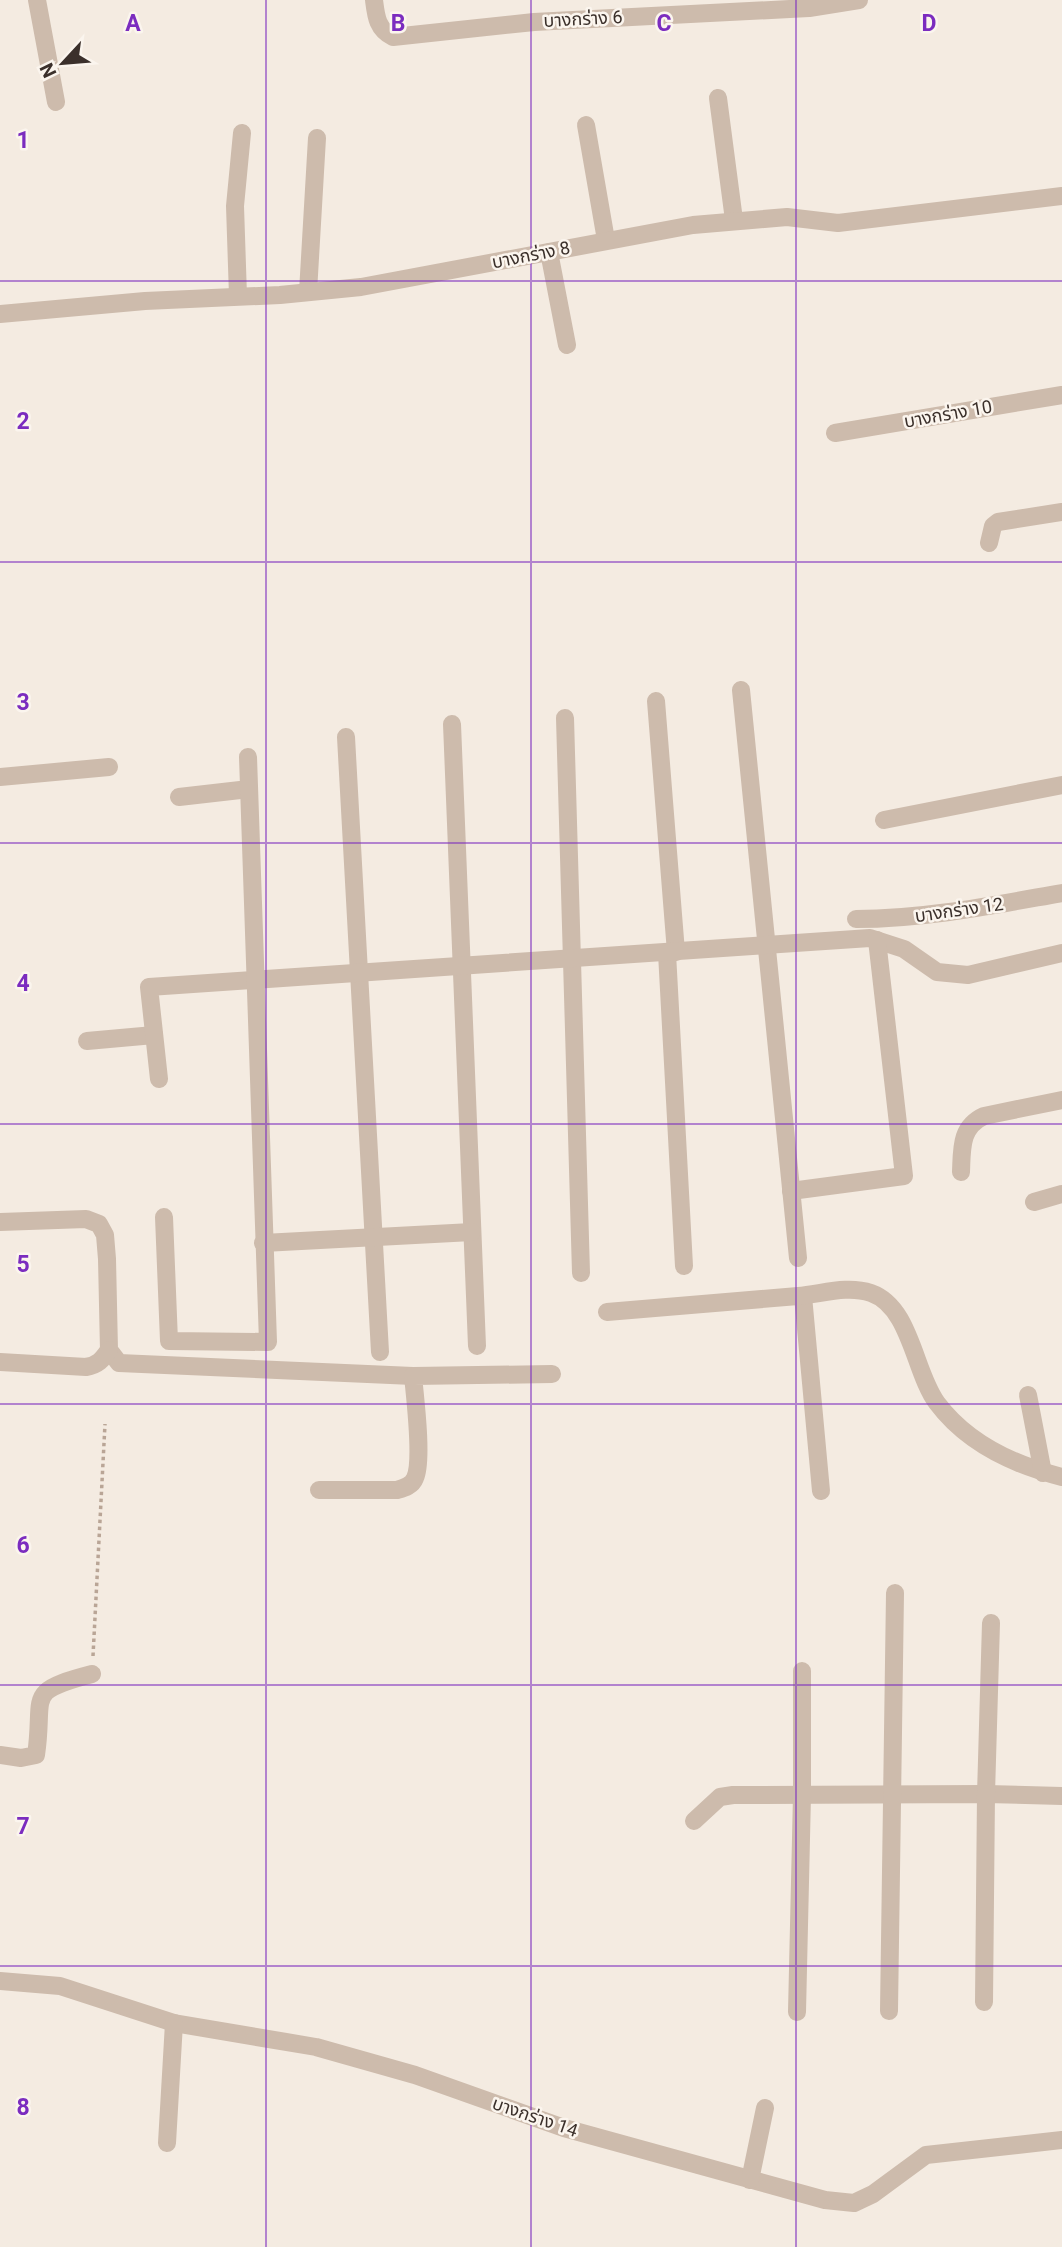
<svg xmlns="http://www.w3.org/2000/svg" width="1062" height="2247" font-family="Roboto,'Noto Sans Thai',sans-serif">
<rect width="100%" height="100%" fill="#f4ebe1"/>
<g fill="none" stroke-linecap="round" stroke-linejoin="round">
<polyline stroke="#b9a596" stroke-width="3.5" stroke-dasharray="3.5 3.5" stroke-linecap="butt" points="93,1656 105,1424"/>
<g stroke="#cdbbac" stroke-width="18">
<polyline points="37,0 56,102"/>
<path d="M374,0C376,16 377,29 393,37L534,22L809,8L859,0"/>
<polyline points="718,98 734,220"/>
<polyline points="586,125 606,240"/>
<polyline points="549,252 567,345"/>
<polyline points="308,292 317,138"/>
<polyline points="238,296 235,206 242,133"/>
<polyline points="0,314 145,301 280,295 361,287 693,225 787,217 838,223 1062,196"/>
<polyline points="835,433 1062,395"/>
<polyline points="989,543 993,526 998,522 1062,512"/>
<polyline points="741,690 798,1258"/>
<polyline points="656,701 676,952"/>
<polyline points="565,718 581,1273"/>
<polyline points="452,724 477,1346"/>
<polyline points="346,737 380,1352"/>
<polyline points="0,777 109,767"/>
<polyline points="179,797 249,789"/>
<polyline points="884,820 1062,785"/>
<path d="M856,919C926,919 994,905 1062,893"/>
<polyline points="667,953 684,1266"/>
<polyline points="87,1041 154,1035"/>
<polyline points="159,1079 149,987 870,938 904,949 937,972 968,975 1062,953"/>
<path d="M961,1172C962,1149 960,1127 984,1116L1062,1100"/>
<polyline points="791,1191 904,1176 877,940"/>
<polyline points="1034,1202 1062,1194"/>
<polyline points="164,1217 169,1341 268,1342 248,757"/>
<polyline points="0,1222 86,1219 99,1224 105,1235 107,1259 109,1350 119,1363 413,1376"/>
<polyline points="263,1243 472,1232"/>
<polyline points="803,1296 821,1491"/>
<path d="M607,1312C671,1307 734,1301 798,1296C822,1294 847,1285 871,1293C911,1307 914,1372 937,1403C967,1443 1014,1465 1062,1477"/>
<path d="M0,1362L86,1367C98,1365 102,1360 109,1350"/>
<polyline points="1028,1395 1043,1473"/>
<path d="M319,1490H397C404,1488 412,1486 415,1478C423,1461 415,1397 413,1376L552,1374"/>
<path d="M0,1755L21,1758L36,1755C45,1695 23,1692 92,1674"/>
<polyline points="694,1821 720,1797 733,1795 986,1794 1062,1796"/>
<polyline points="0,1981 60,1986 174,2023 316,2047 415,2075 564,2128 825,2200 854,2203 873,2194 926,2155 1062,2140"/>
<polyline points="984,2002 986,1794 991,1623"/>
<polyline points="889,2011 895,1593"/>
<polyline points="797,2012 802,1795 802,1671"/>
<polyline points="167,2143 174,2023"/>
<polyline points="750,2180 765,2108"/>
</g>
</g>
<path fill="none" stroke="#7b2cbf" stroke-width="2" stroke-opacity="0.55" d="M266,0V2247M531,0V2247M796,0V2247M0,281H1062M0,562H1062M0,843H1062M0,1124H1062M0,1404H1062M0,1685H1062M0,1966H1062"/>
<g text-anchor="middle" stroke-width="5" stroke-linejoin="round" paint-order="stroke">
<g font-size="18" fill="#3b302b" stroke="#fbf5ee">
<text transform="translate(583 19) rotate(-3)" y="6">บางกร่าง 6</text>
<text transform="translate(531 255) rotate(-11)" y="6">บางกร่าง 8</text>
<text transform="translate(948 414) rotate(-10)" y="6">บางกร่าง 10</text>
<text transform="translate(959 910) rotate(-8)" y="6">บางกร่าง 12</text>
<text transform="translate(535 2117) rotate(19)" y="6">บางกร่าง 14</text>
</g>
</g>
<g font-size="23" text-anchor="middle" font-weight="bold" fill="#7b2cbf" stroke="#fbf5ee" stroke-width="5" stroke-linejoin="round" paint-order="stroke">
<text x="133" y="31">A</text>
<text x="398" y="31">B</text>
<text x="664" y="31">C</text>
<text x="929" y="31">D</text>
<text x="23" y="148">1</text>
<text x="23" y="429">2</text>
<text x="23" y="710">3</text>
<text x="23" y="991">4</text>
<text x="23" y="1272">5</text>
<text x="23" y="1553">6</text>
<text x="23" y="1834">7</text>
<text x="23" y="2115">8</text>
</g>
<g transform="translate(63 63) rotate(244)" stroke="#fbf5ee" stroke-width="5" paint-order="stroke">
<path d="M0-5L12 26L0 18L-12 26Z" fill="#3b302b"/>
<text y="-10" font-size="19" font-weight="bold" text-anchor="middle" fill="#3b302b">N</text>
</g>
</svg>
